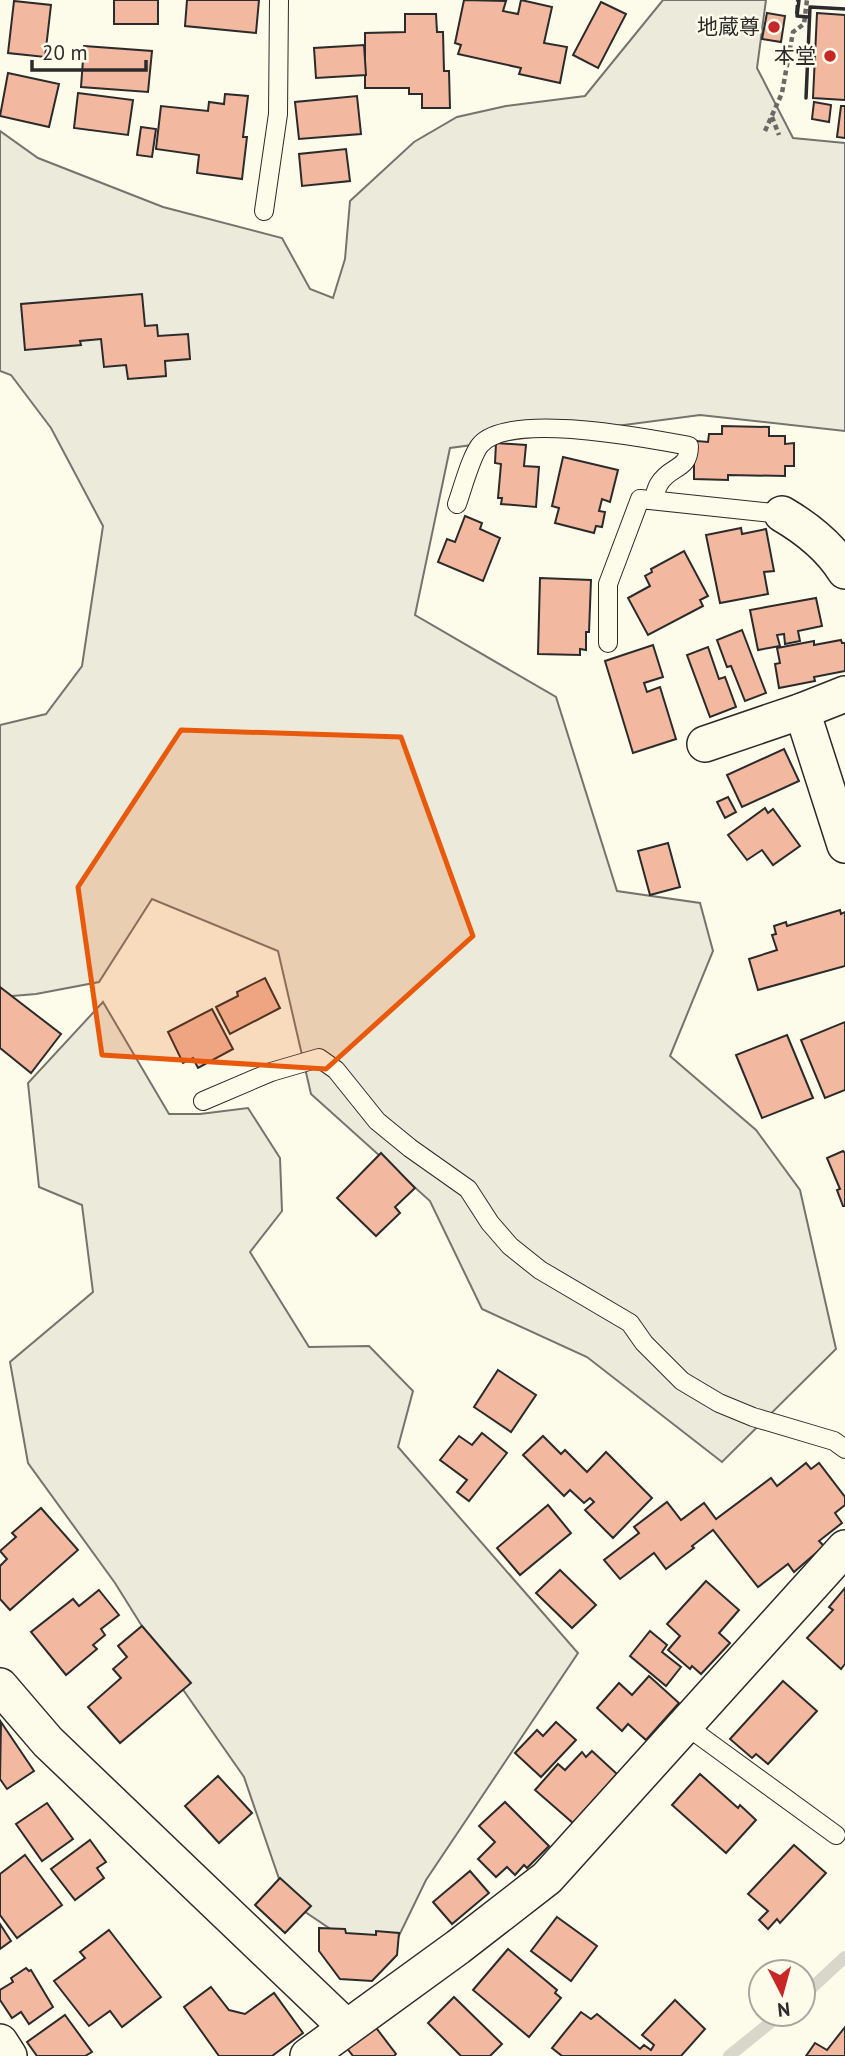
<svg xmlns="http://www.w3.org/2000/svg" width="845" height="2056" font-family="'PT Sans','Noto Sans JP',sans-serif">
<rect width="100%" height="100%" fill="#fdfbea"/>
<g fill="#ecebdb" stroke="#74746e" stroke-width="2">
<polygon points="663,0 766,0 757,68 793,138 845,143 845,431 700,415 450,448 415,615 556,697 617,891 700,903 713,951 670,1056 756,1130 800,1190 836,1349 722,1462 587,1357 482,1309 430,1201 311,1094 278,951 152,899 99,982 36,994 0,997 0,725 46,714 82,666 103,526 51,428 11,375 0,371 0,131 38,158 163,207 282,238 310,289 333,298 345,259 350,201 414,142 457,117 506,106 585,96"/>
<polygon points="103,1002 169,1114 200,1114 248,1108 280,1158 282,1211 250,1252 309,1347 369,1346 413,1391 398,1447 578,1653 426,1880 395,1944 338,1934 286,1899 244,1777 170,1671 115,1583 28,1463 10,1362 93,1292 82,1205 39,1187 28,1083"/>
</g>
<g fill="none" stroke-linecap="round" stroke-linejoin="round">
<g stroke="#d8d7c9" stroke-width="12">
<polyline points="803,1996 845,1957"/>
<polyline points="729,2056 781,2014"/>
</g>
</g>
<g fill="#f2b8a0" stroke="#2b2b2b" stroke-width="2">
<rect x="114" y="0" width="44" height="24"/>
<polygon points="187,0 259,0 256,33 185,26"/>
<polygon points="464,0 506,1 503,11 518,14 521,0 552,7 544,43 567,47 560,83 519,74 521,68 458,54 461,45 455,43"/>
<polygon points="14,1 51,5 45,57 8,53"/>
<polygon points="601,2 626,14 598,68 573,55"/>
<polygon points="767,13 785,16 781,42 762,39"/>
<polygon points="817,13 845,15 845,100 813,98"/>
<polygon points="405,14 436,14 437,32 443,32 444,71 449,71 450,108 422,108 422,94 409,94 409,88 365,88 365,33 405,32"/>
<polygon points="364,45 366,75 316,78 314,48"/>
<polygon points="84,46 152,51 148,92 81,87"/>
<polygon points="8,73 59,84 49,127 0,116"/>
<polygon points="78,93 133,100 128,135 74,128"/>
<polygon points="225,94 248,96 243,137 247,137 242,179 197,173 199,155 156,149 161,106 208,111 209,102 224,104"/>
<polygon points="357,96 361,134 299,139 295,102"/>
<polygon points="814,102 831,105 829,122 812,119"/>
<polygon points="841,106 845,106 845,138 837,137"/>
<polygon points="141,127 156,129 152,157 137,155"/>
<polygon points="346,149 350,181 302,186 299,154"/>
<polygon points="142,294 145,326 157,325 158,336 188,334 190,359 165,361 166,376 128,379 126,365 104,367 101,339 80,341 81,345 25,350 21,304"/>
<polygon points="722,426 769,427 769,436 785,436 785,444 794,443 794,466 785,466 785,476 728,475 728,480 694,479 694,448 697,448 697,441 708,442 709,434 722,434"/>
<polygon points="496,443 526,445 524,466 539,467 536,507 501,504 502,498 498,498 501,464 495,463"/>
<polygon points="563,457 618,470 610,502 602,499 599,511 605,512 602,527 596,526 594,533 555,523 559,508 552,506"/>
<polygon points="465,516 482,523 480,529 500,538 483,581 438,562 447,539 455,542"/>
<polygon points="741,528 742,534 766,529 774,571 764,572 768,594 720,603 706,535"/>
<polygon points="684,551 708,596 700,600 703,606 648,635 628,598 650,586 645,576 652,572 651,569"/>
<polygon points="540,578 591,580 589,632 586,632 586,650 580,649 580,655 538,654"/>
<polygon points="816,598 822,626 798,631 800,641 785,644 784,634 777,635 780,646 758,650 750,610"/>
<polygon points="742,630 766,693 745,701 731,666 727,667 717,640"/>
<polygon points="841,640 842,643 845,643 845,671 814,677 815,681 779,688 775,664 780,663 777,648 814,641 814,645"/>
<polygon points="653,645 663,677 644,683 647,692 660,687 676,739 633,753 605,661"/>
<polygon points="708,647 719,679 725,677 736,707 710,717 687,655"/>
<polygon points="784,749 799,781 742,807 727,775"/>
<polygon points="728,797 736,812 725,818 717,802"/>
<polygon points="765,808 768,813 773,809 800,846 773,865 762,850 747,860 728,835"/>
<polygon points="668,843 680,887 650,895 638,851"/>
<polygon points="840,910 841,914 845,912 845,966 758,990 749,959 777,950 772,935 776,934 774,926 786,922 787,926"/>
<polygon points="265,978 280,1008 230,1034 216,1007 238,996 237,992"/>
<polygon points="0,987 61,1034 31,1073 0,1048"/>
<polygon points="212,1009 233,1049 198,1068 193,1058 183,1063 168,1032"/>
<polygon points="845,1022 845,1090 825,1098 801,1040"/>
<polygon points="787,1035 813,1098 762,1118 736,1055"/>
<polygon points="843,1151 845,1153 845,1206 843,1206 837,1190 840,1189 827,1158"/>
<polygon points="381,1153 415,1188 395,1207 400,1213 376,1236 337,1198"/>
<polygon points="498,1370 536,1395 511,1432 474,1407"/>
<polygon points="482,1433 507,1453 469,1501 457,1492 467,1480 440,1460 459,1436 472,1445"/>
<polygon points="543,1436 561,1454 565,1450 587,1472 606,1452 652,1498 613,1538 585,1510 594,1502 590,1498 584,1503 570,1490 564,1496 523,1455"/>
<polygon points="806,1463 811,1469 819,1463 845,1497 845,1505 835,1513 842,1523 819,1541 824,1546 794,1572 788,1564 758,1587 713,1530 692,1546 694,1548 666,1569 654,1553 620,1579 604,1560 639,1533 634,1527 667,1502 681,1520 704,1503 716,1519 771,1478 777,1486"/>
<polygon points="548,1505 571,1533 520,1575 497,1548"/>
<polygon points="41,1508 78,1550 10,1610 0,1599 0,1566 7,1559 0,1551 16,1537 12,1533"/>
<polygon points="560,1570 596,1605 572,1628 536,1593"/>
<polygon points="706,1581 739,1610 719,1633 730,1643 701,1674 692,1666 690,1669 668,1650 680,1636 667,1624"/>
<polygon points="845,1588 845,1664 841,1669 807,1638 833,1610 829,1607"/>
<polygon points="99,1590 119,1615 101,1629 105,1635 93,1645 97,1649 66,1675 31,1632 73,1599 79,1606"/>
<polygon points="142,1626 191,1683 120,1743 88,1707 121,1678 113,1669 127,1657 118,1646"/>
<polygon points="650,1631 667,1645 662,1652 681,1667 666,1686 630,1656"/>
<polygon points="649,1676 679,1703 646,1740 628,1724 622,1731 597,1708 619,1683 632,1695"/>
<polygon points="783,1681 817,1711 768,1764 756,1754 752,1758 730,1739"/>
<polygon points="1,1722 34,1771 7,1789 0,1779"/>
<polygon points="556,1722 576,1740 541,1777 515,1753 537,1730 543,1736"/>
<polygon points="592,1751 617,1774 573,1823 535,1790 558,1764 565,1770 582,1752 586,1757"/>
<polygon points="700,1774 738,1808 740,1805 756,1820 726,1853 672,1805"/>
<polygon points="218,1776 252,1813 219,1843 185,1806"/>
<polygon points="505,1802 549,1846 527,1868 524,1865 515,1875 507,1867 496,1877 478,1859 495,1842 479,1826"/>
<polygon points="47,1803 73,1839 42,1861 16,1824"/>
<polygon points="90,1840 106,1862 97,1868 104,1878 75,1900 51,1869"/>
<polygon points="794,1845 826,1873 780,1923 777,1919 768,1929 759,1920 768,1911 748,1894"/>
<polygon points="25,1855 62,1905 17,1938 0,1915 0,1874"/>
<polygon points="470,1871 489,1893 452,1924 433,1902"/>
<polygon points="280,1878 311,1906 285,1933 255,1905"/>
<polygon points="557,1917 597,1946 571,1981 531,1951"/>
<polygon points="0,1924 11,1941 0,1949"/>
<polygon points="319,1928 345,1929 346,1933 376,1935 376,1931 399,1933 397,1955 372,1981 340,1979 319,1951"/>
<polygon points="109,1930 161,1997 122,2027 110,2011 89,2026 54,1981 85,1958 80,1952"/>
<polygon points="508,1949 557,1990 555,1993 561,1998 529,2037 473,1990"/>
<polygon points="26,1968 29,1971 31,1970 53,2007 29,2024 21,2012 12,2018 0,2000 0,1990 13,1982 11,1978"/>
<polygon points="211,1987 229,2010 245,2014 274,1993 303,2033 272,2056 219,2056 184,2007"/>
<polygon points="454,1997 502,2044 490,2056 461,2056 428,2023"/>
<polygon points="675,2000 705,2029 681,2056 562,2056 552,2048 581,2012 591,2019 597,2014 640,2049 644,2045 651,2050 654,2045 642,2035"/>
<polygon points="65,2015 92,2052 85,2056 37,2056 27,2042"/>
<polygon points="374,2025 396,2054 394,2056 353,2056 346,2047"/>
<polygon points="845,2027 845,2056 806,2056 815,2043 827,2050"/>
</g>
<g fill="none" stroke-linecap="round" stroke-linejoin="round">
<g stroke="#2b2b2b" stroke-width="20">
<g id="lane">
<polyline points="264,211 278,114 279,0"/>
<path d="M457,504C462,490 472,453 481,444C511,412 647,438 689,446C689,471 670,465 659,484C656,489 655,495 653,500"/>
<polyline points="608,643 608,584 640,499 782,514"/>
<polyline points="203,1101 271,1072 319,1058 336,1070 377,1121 410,1148 468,1189 490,1223 510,1246 540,1270 630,1323 644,1343 682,1381 719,1403 753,1417 834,1441 845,1449"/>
<polyline points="685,1725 836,1835"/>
</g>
</g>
<g stroke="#2b2b2b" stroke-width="38">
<g id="street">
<path d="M782,514C806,528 830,547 845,571"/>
<polyline points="802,711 845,845"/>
<polyline points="705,744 802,711 845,694"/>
<polyline points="0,1686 48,1742 346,2027"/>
<polyline points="0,2042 9,2056"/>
<polyline points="308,2056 458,1947 547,1878 845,1548"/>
</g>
</g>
<g stroke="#6a6964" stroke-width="4.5" stroke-dasharray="5 3.5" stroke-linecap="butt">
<polyline points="772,117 779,135"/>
<polyline points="765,131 782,93 793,32 804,24 807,0"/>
</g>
<use href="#lane" stroke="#fdfbea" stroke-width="18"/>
<use href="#street" stroke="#fdfbea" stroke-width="35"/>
<polyline stroke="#2b2b2b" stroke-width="2" stroke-dasharray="9 3.5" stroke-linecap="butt" points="796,14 797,0"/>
<g stroke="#2b2b2b" stroke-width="3.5">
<polyline points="799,0 797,16 808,17"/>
<polyline points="806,98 810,7 845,9"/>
</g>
</g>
<path fill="#e8590c" fill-opacity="0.2" stroke="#e8590c" stroke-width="5" stroke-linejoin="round" d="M181,730L401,737L473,936L326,1069L102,1055L78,887Z"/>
<g fill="#c62828" stroke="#fdfbea" stroke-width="2.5">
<circle cx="774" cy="27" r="7"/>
<circle cx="830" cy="56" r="7"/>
</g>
<g text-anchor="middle" stroke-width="5" stroke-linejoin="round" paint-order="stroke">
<g font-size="21" fill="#2b2b2b" stroke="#fdfbea" text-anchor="end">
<text x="760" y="34">地蔵尊</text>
<text x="816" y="63">本堂</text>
</g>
</g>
<g transform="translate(782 1993) rotate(174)"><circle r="33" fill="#fdfbea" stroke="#a9a89e" stroke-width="2"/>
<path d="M0-5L12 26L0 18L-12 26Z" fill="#c62828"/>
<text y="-10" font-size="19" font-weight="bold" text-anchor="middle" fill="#2b2b2b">N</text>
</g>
<path d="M32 60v10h114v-10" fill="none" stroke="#2b2b2b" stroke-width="3.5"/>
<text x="42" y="60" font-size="21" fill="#2b2b2b" stroke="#fdfbea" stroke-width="5" paint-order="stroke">20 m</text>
</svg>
